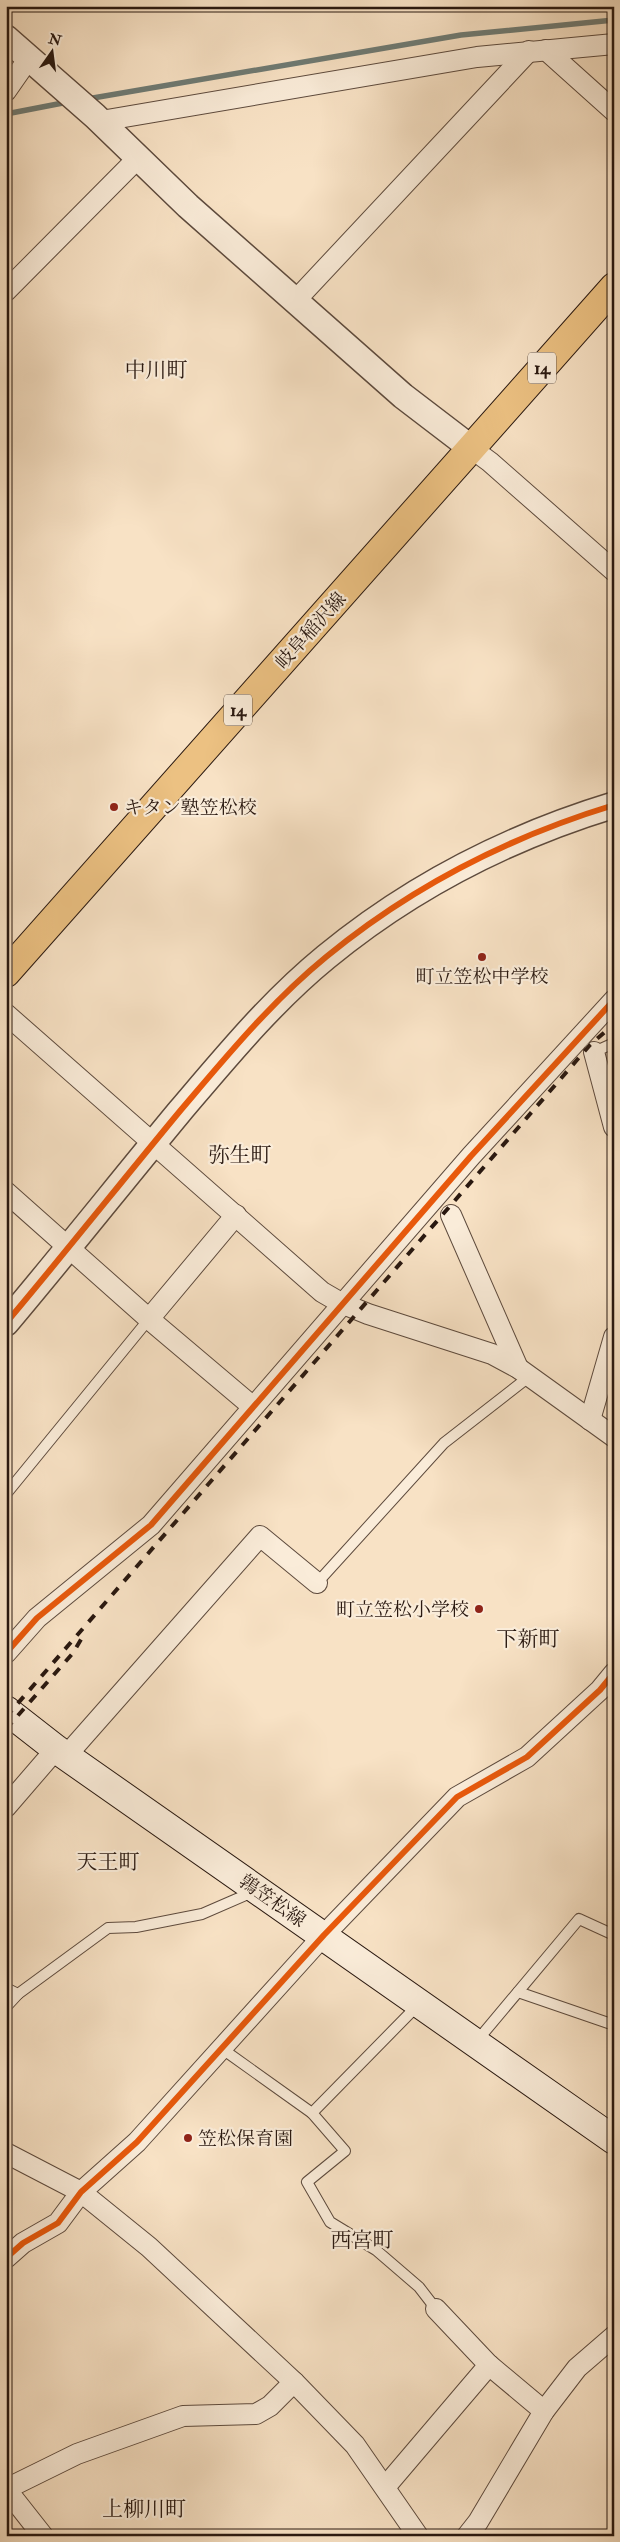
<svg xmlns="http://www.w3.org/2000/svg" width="620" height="2542" font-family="'IM FELL Double Pica','Noto Serif JP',serif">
<rect width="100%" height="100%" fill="#f8e2c5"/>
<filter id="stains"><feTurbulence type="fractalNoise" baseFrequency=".004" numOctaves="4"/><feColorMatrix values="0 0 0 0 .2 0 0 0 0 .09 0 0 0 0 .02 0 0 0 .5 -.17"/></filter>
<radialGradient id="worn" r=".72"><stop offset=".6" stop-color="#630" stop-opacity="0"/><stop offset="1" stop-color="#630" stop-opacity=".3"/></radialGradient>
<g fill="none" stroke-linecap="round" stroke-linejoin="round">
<g stroke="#6f7b74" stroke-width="5.5">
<polyline points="87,99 461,35 614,20"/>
<polyline points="6,114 68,102"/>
</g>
<g stroke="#5d4a3d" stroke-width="12">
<g id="service">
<polyline points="594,1052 614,1043"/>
<polyline points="6,1494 149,1319"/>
<polyline points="317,1583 444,1443 530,1376"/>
<polyline points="6,1988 18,1994 108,1928 136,1927 202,1914 255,1891"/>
<polyline points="518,1992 614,2025"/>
<polyline points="6,2007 18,1994"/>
<polyline points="476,2042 579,1919 614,1935"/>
<polyline points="221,2048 312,2113 418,2005"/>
<polyline points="312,2113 345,2151 307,2182 330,2222 376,2250 419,2287 436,2309"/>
</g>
</g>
<g stroke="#5d4a3d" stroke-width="22">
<g id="minor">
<polyline points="546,50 614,111"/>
<polyline points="6,91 29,58"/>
<polyline points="101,121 477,57 614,44"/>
<polyline points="6,291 138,158"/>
<polyline points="295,301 529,51"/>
<polyline points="471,448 490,462 614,571"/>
<polyline points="6,1014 322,1292 341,1303 368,1314 492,1354 518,1368 614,1437"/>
<polyline points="594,1052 614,1127"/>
<polyline points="6,1192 149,1319 252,1406"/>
<polyline points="451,1215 518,1368"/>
<polyline points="149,1319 236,1215"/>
<polyline points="590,1420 614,1337"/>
<polyline points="6,1653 37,1618 151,1525 471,1156 614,1000"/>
<polyline points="66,1756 260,1536 317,1583"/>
<polyline points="6,1807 56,1749"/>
<polyline points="6,2153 81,2192 149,2247 294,2382 355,2445 418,2536"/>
<polyline points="6,2258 23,2243 58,2223 81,2192 137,2142 324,1935 457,1797 527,1757 600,1690 614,1673"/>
<polyline points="436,2309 489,2365 544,2411"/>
<polyline points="386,2486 489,2365"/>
<polyline points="6,2489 77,2454 183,2416 256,2414 270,2406 294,2382"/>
<polyline points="6,2489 43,2536"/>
<polyline points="467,2536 478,2522 544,2411 577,2368 614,2336"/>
</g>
</g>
<g stroke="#5d4a3d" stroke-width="28">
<g id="tertiary">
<polyline points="6,38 95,116 188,206 403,396 471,448"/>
<path d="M6,1323C65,1253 122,1181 180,1111C226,1057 271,1002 326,957C411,887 509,837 614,805"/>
</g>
</g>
<g stroke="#291810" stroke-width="30">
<polyline id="secondary" points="6,1710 56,1749 614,2140"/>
</g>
<g stroke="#291810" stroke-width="30">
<polyline id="primary" points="6,973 614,287"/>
</g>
<use href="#service" stroke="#faecd9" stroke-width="10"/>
<use href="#minor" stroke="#faecd9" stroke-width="20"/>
<use href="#tertiary" stroke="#faecd9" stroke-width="25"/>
<use href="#secondary" stroke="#faecd9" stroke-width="28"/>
<use href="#primary" stroke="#ecc182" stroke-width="28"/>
<g stroke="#291810" stroke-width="4" stroke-dasharray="9 9" stroke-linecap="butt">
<polyline points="6,1717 590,1045 614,1024"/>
<polyline points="6,1729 73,1653 83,1636"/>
</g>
<g stroke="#faecd9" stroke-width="9">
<g id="cycleway">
<path d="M6,1323C65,1253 122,1181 180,1111C226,1057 271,1002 326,957C411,887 509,837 614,805"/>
<polyline points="6,1653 37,1618 151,1525 471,1156 614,1000"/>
<polyline points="6,2258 23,2243 58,2223 81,2192 137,2142 324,1935 457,1797 527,1757 600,1690 614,1673"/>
</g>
</g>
<use href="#cycleway" stroke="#e8590c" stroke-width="6"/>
</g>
<g fill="#8f2418" stroke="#faecd9" stroke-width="2">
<circle cx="114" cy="807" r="5"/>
<circle cx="482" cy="957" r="5"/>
<circle cx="479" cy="1609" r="5"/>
<circle cx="188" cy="2138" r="5"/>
</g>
<g text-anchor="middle" stroke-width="4.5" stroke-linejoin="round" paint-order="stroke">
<g fill="#faecd9" stroke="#68584c" stroke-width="1">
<rect x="528" y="352.5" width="28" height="31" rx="4"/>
<rect x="224" y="694.5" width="28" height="31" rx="4"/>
</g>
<g font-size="18" font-weight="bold" fill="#291810">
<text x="542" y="374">14</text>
<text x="238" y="716">14</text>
</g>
<g font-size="19" fill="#291810" stroke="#faecd9">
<text transform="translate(310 630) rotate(-48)" y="7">岐阜稲沢線</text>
<text transform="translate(273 1900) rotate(35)" y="7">鶉笠松線</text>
</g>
<g font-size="19" fill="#291810" stroke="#faecd9" text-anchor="start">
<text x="124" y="814">キタン塾笠松校</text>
<text x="482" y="983" text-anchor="middle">町立笠松中学校</text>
<text x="469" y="1616" text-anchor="end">町立笠松小学校</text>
<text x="198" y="2145">笠松保育園</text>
</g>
<g font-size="21" fill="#291810" stroke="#faecd9">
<text x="156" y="377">中川町</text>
<text x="240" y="1162">弥生町</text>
<text x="528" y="1646">下新町</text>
<text x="108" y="1869">天王町</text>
<text x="362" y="2247">西宮町</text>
<text x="144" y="2516">上柳川町</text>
</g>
</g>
<rect width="620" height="2542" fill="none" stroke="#f8e2c5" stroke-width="25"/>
<rect x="8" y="8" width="605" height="2527" fill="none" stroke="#291810" stroke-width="2.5"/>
<rect x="12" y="12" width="595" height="2517" fill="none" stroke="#291810"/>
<g transform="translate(52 52) rotate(14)" stroke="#faecd9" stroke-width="4" paint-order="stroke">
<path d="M0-4L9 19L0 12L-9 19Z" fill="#291810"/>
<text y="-8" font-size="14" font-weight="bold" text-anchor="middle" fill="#291810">N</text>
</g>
<rect width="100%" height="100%" filter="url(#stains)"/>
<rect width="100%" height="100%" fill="url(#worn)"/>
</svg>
